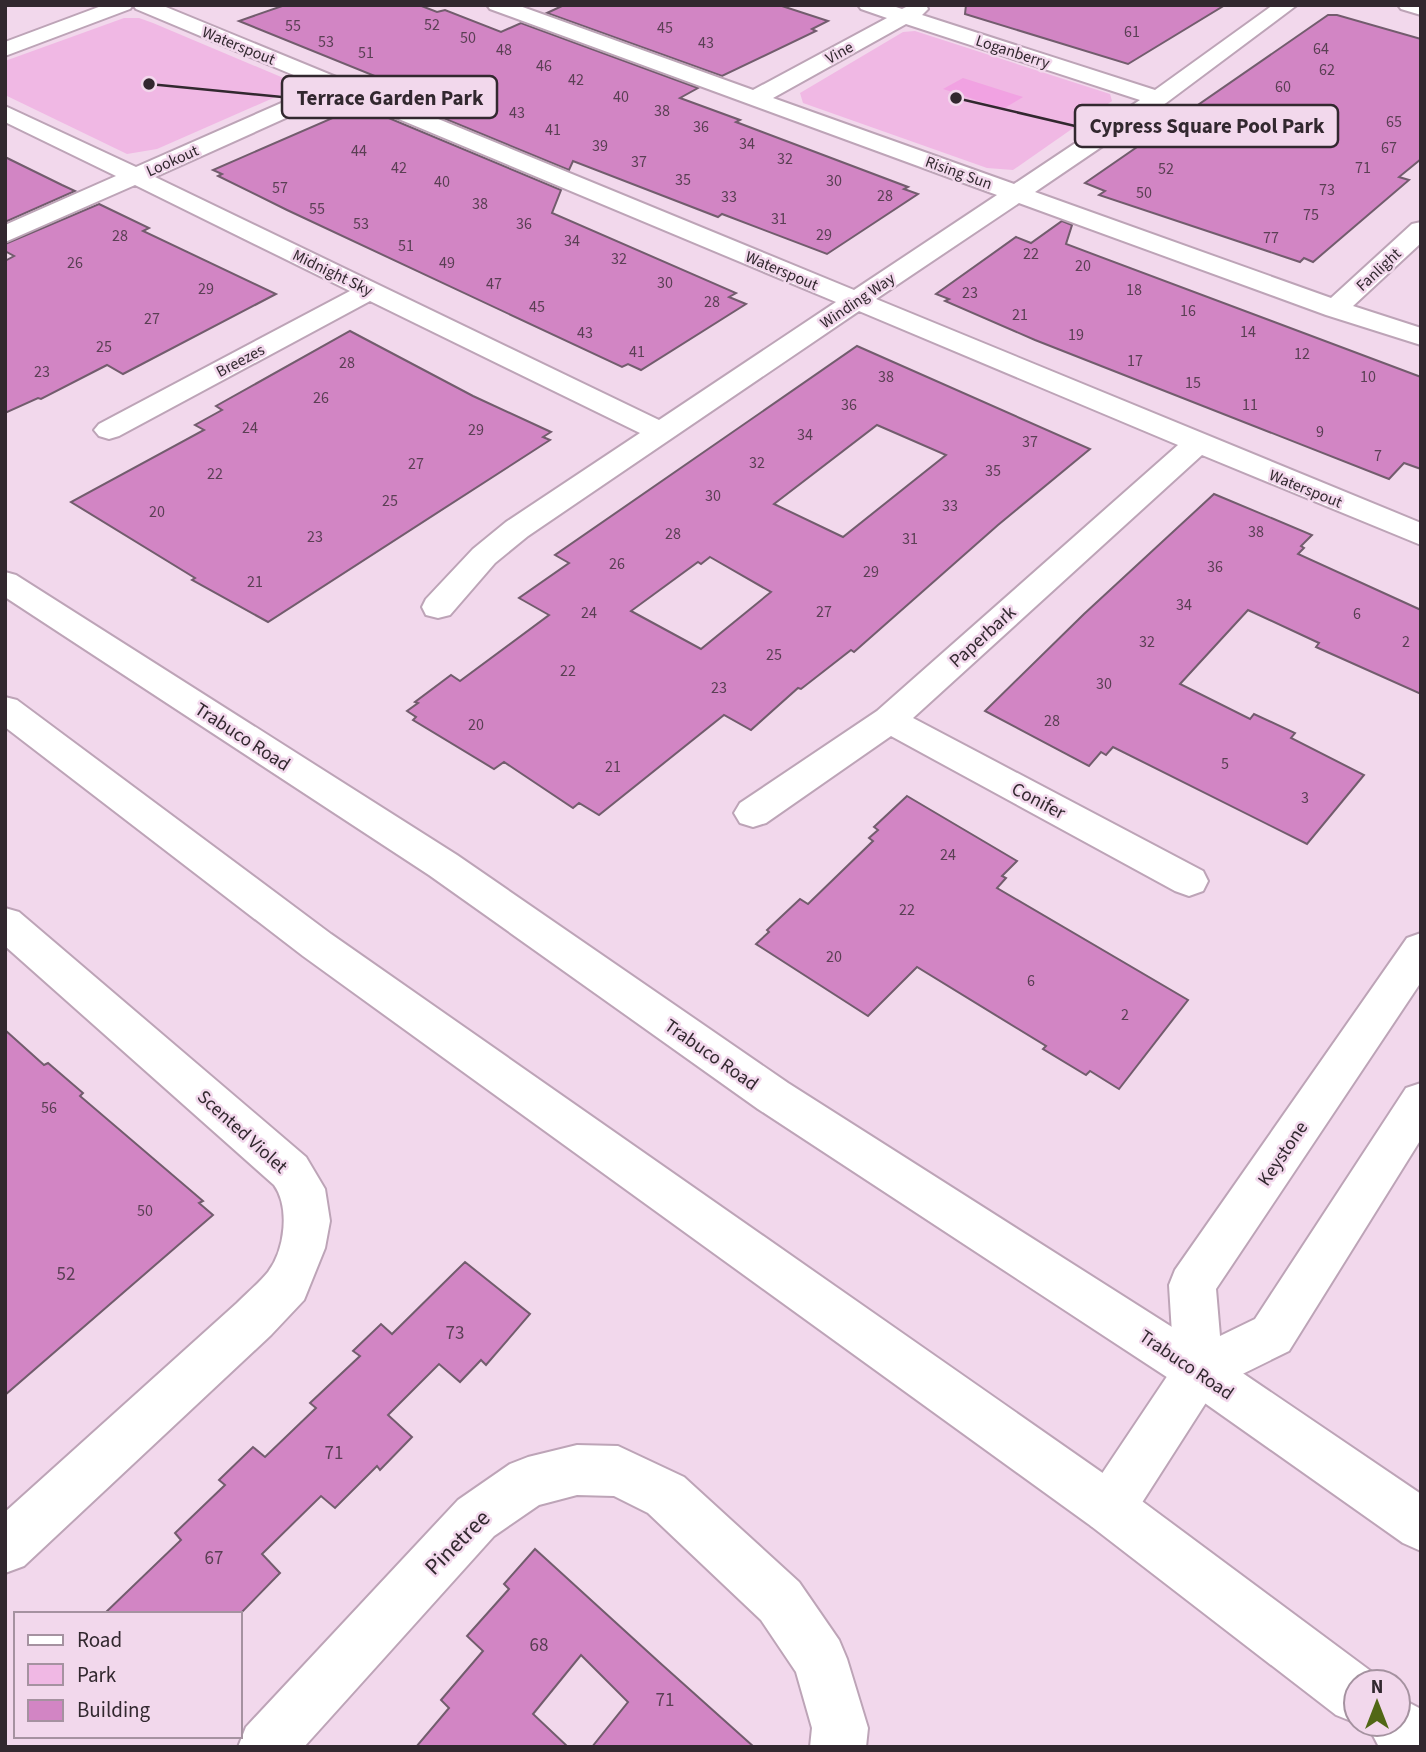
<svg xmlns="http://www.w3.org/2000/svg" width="1426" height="1752" font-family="'Source Sans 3',sans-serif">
<rect width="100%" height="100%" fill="#f2d8ec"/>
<g fill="#f0b8e4">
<polygon points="124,18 139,18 153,23 293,82 293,86 289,91 157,149 127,154 5,95 5,61"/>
<polygon points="915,31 1110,94 1112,101 1013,170 987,168 803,103 800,93 903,32"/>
</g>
<polygon fill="#f1a2e2" points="963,78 1023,97 1003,109 943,89"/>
<g fill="#d285c4" stroke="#725c6d" stroke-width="2" fill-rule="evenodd">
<polygon points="285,5 419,5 437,12 445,10 501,32 521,23 698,88 680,98 740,120 736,122 908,187 904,189 918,194 827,254 722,214 718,217 573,161 569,170 385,94 402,87 239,21"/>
<polygon points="564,5 779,5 828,21 812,29 816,31 722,76 547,13"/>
<polygon points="966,5 1225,5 1128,64 965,14"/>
<polygon points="1328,15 1337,15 1421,39 1421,159 1399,177 1409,180 1313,262 1304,258 1300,262 1099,195 1105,191 1085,183"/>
<polygon points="360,106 561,190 552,213 736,293 729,297 746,304 641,370 628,364 622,367 287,210 218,176 222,174 213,170"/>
<polygon points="5,157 62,185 75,191 5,222"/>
<polygon points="99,204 149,228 143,231 276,294 123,374 107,365 41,399 38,398 5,413 5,261 14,256 5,251 5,244"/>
<polygon points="1062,221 1072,225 1066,244 1421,377 1421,469 1404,463 1389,479 1035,340 945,301 949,299 936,294 1016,237 1031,243"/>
<polygon points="350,331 473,396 551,432 543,437 550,440 268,622 192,580 195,578 71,502 204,430 195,425 222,410 216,406"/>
<path d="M857,346L1090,449L998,525L854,652L851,650L801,689L798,688L751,730L724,715L599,815L579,803L573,808L504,762L494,769L413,720L416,717L407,711L418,703L415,702L451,675L460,681L549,615L519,598L569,563L555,555ZM877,425L946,455L843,537L774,504ZM710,557L771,592L701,649L631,611L698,562L701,564Z"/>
<polygon points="1214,494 1312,535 1301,546 1304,548 1298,554 1421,610 1421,694 1316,647 1319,643 1248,610 1180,684 1250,719 1254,714 1295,733 1291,738 1364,775 1307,844 1113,747 1106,755 1101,752 1089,766 985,711 1084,614"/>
<polygon points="907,796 1017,861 1002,876 1006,878 997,888 1188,1000 1119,1089 1090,1071 1086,1075 1043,1049 1046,1046 917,967 868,1016 756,944 769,932 767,930 800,899 808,904 873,841 869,838 878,830 874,827"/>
<polygon points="5,1030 44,1065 48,1063 83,1093 80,1096 203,1201 199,1203 213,1215 5,1395"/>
<polygon points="465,1262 530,1314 486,1365 481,1360 460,1382 439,1364 388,1415 412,1437 380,1470 377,1466 335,1508 321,1496 262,1554 280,1573 240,1614 104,1614 181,1540 175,1533 225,1485 219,1480 253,1447 265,1457 316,1408 310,1403 360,1356 353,1351 381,1324 392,1334"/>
<polygon points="535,1549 659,1662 754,1747 592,1747 628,1702 581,1655 533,1714 568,1747 416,1747 449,1708 441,1700 483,1651 467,1636 509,1589 504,1584"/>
</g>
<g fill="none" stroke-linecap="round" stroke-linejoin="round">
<g stroke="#bda4b7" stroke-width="4">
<g id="minor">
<path d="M104,5H161L854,290L997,195L490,9L487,5H517L753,90L887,18L861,9L858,5H890L902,9L910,5H926L928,9L922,15L1155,90L1273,5H1297L1166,103L1035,192L1331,298L1412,224L1421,222V243L1353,306L1421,328V345L1326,315L1019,203L876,299L1421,523V545L1202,455L913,718L1203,871L1208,881L1203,891L1189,896L1175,891L891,736L766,823L753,827L740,823L734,813L740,803L877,711L1178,445L859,311L528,536L495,563L450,615L438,618L426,615L422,607L426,599L473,549L506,522L640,433L370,301L119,436L109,439L99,436L94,430L99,424L350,291L135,185L5,242V225L116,176L5,122V106L136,167L320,86L136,9L133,5L130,9L5,56V42ZM906,24L1140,100L1014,184L773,98ZM339,94L836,302L659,420L155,177Z"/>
<path d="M5,908L19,912L306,1157L325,1189L330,1221L325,1248L304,1300L271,1335L24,1566L5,1573V1512L237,1303C247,1293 259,1283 268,1272C285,1250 290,1207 274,1185L5,946Z"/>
<polygon points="577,1445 618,1446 684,1477 799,1582 839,1640 847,1659 868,1728 866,1747 810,1747 812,1728 796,1672 761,1620 648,1513 614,1496 577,1495 539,1505 494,1536 304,1747 238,1747 246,1727 458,1500 510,1464 528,1457"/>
</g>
</g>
<g stroke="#bda4b7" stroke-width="4">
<g id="tertiary">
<polygon points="1398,5 1421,5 1421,15 1401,9"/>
<polygon points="1421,933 1421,982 1216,1289 1220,1336 1255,1319 1406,1088 1421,1083 1421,1139 1289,1351 1216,1387 1127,1526 1109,1534 1091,1526 1083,1508 1091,1490 1174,1366 1169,1285 1175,1270 1407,938"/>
</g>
</g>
<g stroke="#bda4b7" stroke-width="4">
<g id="secondary">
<polygon points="5,572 16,575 457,855 788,1083 1216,1355 1421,1494 1421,1551 1403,1543 1182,1387 758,1109 429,875 5,597"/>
<polygon points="5,697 17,700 331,934 1127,1490 1376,1675 1378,1682 1356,1682 1356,1723 1336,1715 1091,1526 303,956 5,727"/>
<polygon points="1398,1697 1421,1709 1421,1747 1379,1747 1367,1724 1398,1724"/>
</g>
</g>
<use href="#minor" fill="#fff" fill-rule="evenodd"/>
<use href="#tertiary" fill="#fff" fill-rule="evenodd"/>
<use href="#secondary" fill="#fff" fill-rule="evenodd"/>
</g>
<g text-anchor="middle" stroke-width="5" stroke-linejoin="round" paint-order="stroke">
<g font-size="16" fill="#5a3f54">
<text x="432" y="30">52</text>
<text x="293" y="31">55</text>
<text x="665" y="33">45</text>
<text x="1132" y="37">61</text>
<text x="468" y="43">50</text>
<text x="326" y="47">53</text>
<text x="706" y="48">43</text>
<text x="1321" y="54">64</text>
<text x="504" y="55">48</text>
<text x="366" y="58">51</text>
<text x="544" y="71">46</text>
<text x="1327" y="75">62</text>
<text x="576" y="85">42</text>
<text x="1283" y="92">60</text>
<text x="621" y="102">40</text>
<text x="662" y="116">38</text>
<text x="517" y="118">43</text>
<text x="1394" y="127">65</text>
<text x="701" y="132">36</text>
<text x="553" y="135">41</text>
<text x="747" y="149">34</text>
<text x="600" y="151">39</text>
<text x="1389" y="153">67</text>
<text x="359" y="156">44</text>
<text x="785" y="164">32</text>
<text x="639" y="167">37</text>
<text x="399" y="173">42</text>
<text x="1363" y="173">71</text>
<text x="1166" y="174">52</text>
<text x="683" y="185">35</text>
<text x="834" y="186">30</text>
<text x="442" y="187">40</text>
<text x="280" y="193">57</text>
<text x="1327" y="195">73</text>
<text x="1144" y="198">50</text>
<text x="885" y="201">28</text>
<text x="729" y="202">33</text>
<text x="480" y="209">38</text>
<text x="317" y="214">55</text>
<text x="1311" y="220">75</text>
<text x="779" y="224">31</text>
<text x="361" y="229">53</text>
<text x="524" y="229">36</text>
<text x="824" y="240">29</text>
<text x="120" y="241">28</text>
<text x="1271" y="243">77</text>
<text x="572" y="246">34</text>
<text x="406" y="251">51</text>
<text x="1031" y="259">22</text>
<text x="619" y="264">32</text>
<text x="75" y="268">26</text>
<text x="447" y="268">49</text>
<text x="1083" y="271">20</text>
<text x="665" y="288">30</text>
<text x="494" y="289">47</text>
<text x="206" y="294">29</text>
<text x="1134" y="295">18</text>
<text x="970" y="298">23</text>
<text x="712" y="307">28</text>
<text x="537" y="312">45</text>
<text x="1188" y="316">16</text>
<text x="1020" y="320">21</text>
<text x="152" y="324">27</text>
<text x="1248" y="337">14</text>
<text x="585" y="338">43</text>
<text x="1076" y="340">19</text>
<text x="104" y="352">25</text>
<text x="637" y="357">41</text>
<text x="1302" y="359">12</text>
<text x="1135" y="366">17</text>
<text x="347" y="368">28</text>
<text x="42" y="377">23</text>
<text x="886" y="382">38</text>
<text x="1368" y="382">10</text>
<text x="1193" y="388">15</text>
<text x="321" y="403">26</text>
<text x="849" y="410">36</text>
<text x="1250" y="410">11</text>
<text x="250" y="433">24</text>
<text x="476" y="435">29</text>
<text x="1320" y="437">9</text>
<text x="805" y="440">34</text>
<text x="1030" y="447">37</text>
<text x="1378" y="461">7</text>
<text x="757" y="468">32</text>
<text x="416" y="469">27</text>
<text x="993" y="476">35</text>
<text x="215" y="479">22</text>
<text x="713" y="501">30</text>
<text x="390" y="506">25</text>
<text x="950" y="511">33</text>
<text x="157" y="517">20</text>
<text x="1256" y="537">38</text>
<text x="673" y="539">28</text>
<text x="315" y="542">23</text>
<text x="910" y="544">31</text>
<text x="617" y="569">26</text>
<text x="1215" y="572">36</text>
<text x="871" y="577">29</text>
<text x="255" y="587">21</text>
<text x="1184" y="610">34</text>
<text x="824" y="617">27</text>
<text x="589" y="618">24</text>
<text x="1357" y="619">6</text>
<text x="1147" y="647">32</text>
<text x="1406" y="647">2</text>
<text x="774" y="660">25</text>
<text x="568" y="676">22</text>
<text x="1104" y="689">30</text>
<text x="719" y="693">23</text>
<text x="1052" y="726">28</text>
<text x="476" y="730">20</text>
<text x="1225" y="769">5</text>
<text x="613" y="772">21</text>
<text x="1305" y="803">3</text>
<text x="948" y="860">24</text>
<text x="907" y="915">22</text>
<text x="834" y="962">20</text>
<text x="1031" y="986">6</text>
<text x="1125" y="1020">2</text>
<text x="49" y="1113">56</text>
<text x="145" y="1216">50</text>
</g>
<g font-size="16" fill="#32282f" stroke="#f2d8ec">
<text transform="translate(239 45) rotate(22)" y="6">Waterspout</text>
<text transform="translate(1013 51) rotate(18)" y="6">Loganberry</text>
<text transform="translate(839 52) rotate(-29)" y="6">Vine</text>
<text transform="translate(172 160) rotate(-24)" y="6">Lookout</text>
<text transform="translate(959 172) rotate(20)" y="6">Rising Sun</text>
<text transform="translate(1378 269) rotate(-43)" y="6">Fanlight</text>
<text transform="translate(782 270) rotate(23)" y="6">Waterspout</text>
<text transform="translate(333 272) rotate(26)" y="6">Midnight Sky</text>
<text transform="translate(857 300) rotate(-34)" y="6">Winding Way</text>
<text transform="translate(240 360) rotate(-28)" y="6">Breezes</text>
<text transform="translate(1306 488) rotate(22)" y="6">Waterspout</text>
</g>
<g font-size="19" fill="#32282f" stroke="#f2d8ec">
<text transform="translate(982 636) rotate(-42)" y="7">Paperbark</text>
<text transform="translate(243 736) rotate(33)" y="7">Trabuco Road</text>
<text transform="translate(1039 800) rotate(28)" y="7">Conifer</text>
<text transform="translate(712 1054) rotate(35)" y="7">Trabuco Road</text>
<text transform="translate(243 1131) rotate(42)" y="7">Scented Violet</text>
<text transform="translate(1282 1153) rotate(-56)" y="7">Keystone</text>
<text transform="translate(1187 1364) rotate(34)" y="7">Trabuco Road</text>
</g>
<g font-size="19" fill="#5a3f54">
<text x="66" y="1280">52</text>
<text x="455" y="1339">73</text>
<text x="334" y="1459">71</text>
<text x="214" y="1564">67</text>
<text x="539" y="1651">68</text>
<text x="665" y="1706">71</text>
</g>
<g font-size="23" fill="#32282f" stroke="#f2d8ec">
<text transform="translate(457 1542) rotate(-45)" y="8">Pinetree</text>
</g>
</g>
<path fill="none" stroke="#32282f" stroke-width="2.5" d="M149 84L282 97M956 98L1075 126"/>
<g fill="#32282f" stroke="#f2d8ec" stroke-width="2.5">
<circle cx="149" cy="84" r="7"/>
<circle cx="956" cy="98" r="7"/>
</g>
<g fill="#f2d8ec" stroke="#32282f" stroke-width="2.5">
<rect x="282" y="76" width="215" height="42" rx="7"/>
<rect x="1075" y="105" width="263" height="42" rx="7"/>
</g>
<g font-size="21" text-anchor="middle" font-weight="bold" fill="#32282f">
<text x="390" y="105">Terrace Garden Park</text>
<text x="1207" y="133">Cypress Square Pool Park</text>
</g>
<rect width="1426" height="1752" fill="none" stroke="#32282f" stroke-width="14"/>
<rect x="14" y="1612" width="228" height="126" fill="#f2d8ec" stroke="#a592a0" stroke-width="2"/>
<rect x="28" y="1635" width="35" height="10" fill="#ffffff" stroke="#a592a0" stroke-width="2"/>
<text x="77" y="1647" font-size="21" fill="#32282f">Road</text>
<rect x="28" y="1664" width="35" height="21" fill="#f0b8e4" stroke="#a592a0" stroke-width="2"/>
<text x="77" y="1682" font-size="21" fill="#32282f">Park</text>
<rect x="28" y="1700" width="35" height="21" fill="#d285c4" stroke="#a592a0" stroke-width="2"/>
<text x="77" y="1717" font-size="21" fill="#32282f">Building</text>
<g transform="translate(1377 1703)"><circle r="33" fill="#f2d8ec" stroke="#a592a0" stroke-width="2"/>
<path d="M0-5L12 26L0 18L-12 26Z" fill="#516715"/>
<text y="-10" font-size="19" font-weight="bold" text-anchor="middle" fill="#32282f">N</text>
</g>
</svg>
